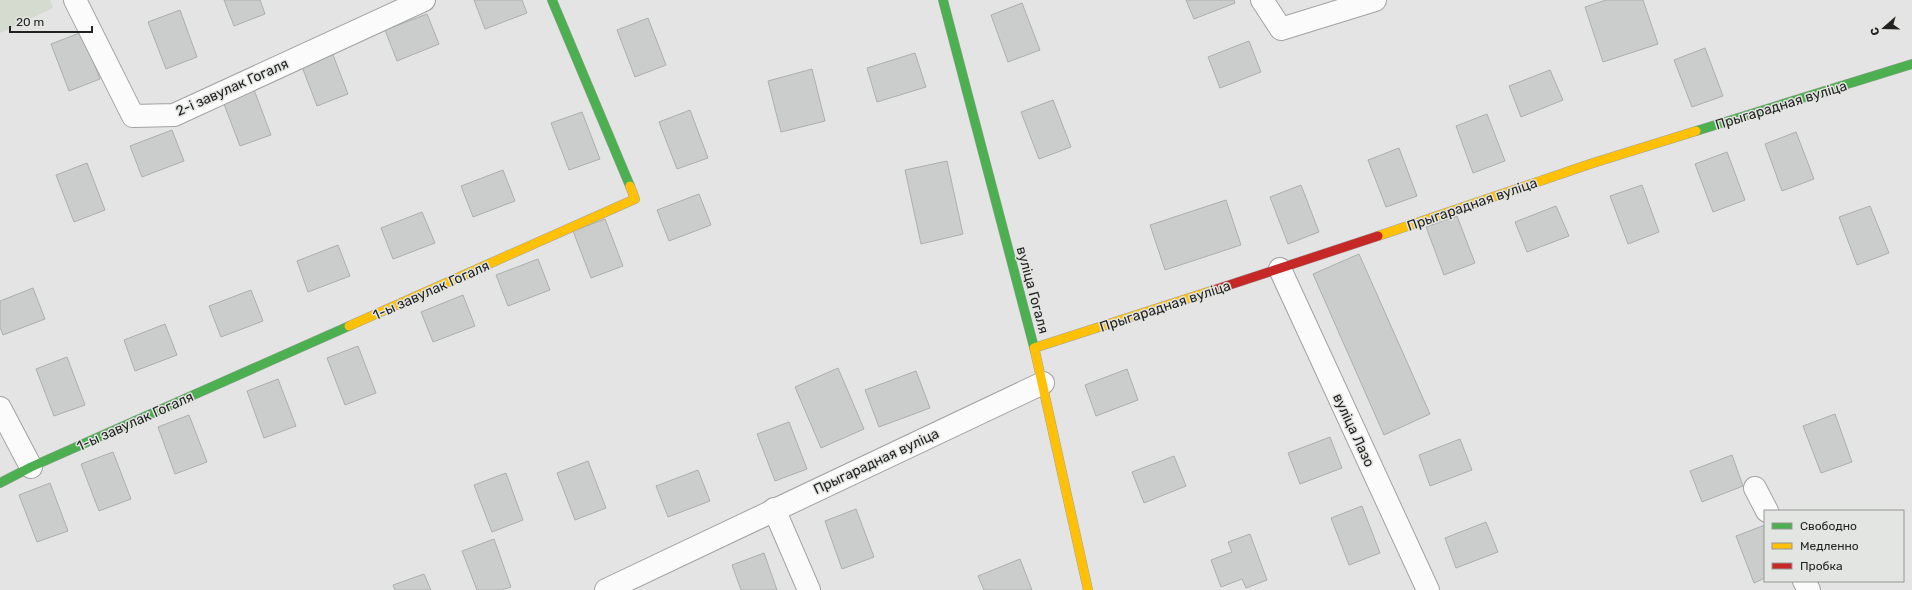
<svg xmlns="http://www.w3.org/2000/svg" width="1912" height="590" font-family="Rubik,sans-serif">
<rect width="100%" height="100%" fill="#e3e4e3"/>
<polygon fill="#d6dbcf" points="0,0 50,0 53,8 0,33"/>
<g fill="#cbcccc" stroke="#adaeae">
<polygon points="224,0 260,0 265,14 234,26"/>
<polygon points="474,0 522,0 527,13 485,29"/>
<polygon points="1186,0 1234,0 1235,3 1194,19"/>
<polygon points="1606,0 1643,0 1658,44 1603,62 1585,7"/>
<polygon points="1022,3 1040,50 1008,62 991,15"/>
<polygon points="180,10 197,57 166,69 148,22"/>
<polygon points="427,14 439,44 397,61 385,30"/>
<polygon points="648,18 666,65 635,77 617,30"/>
<polygon points="82,32 100,79 69,91 51,44"/>
<polygon points="1249,41 1261,72 1220,88 1208,57"/>
<polygon points="330,47 348,94 317,106 299,59"/>
<polygon points="1705,48 1723,96 1692,107 1674,60"/>
<polygon points="915,53 926,87 877,102 867,68"/>
<polygon points="812,69 825,121 781,132 768,81"/>
<polygon points="1550,70 1563,100 1521,117 1509,86"/>
<polygon points="253,87 271,135 240,146 222,99"/>
<polygon points="1053,100 1071,147 1039,159 1021,112"/>
<polygon points="690,110 708,158 677,169 659,122"/>
<polygon points="582,112 600,159 569,170 551,123"/>
<polygon points="1487,114 1505,161 1473,173 1456,126"/>
<polygon points="172,130 184,161 142,177 130,146"/>
<polygon points="1796,132 1814,179 1782,191 1765,144"/>
<polygon points="1399,148 1417,196 1386,207 1368,160"/>
<polygon points="1727,152 1745,200 1713,212 1695,164"/>
<polygon points="947,161 963,234 921,244 905,170"/>
<polygon points="87,163 105,210 74,222 56,175"/>
<polygon points="503,170 515,201 473,217 461,186"/>
<polygon points="1301,185 1319,232 1288,244 1270,197"/>
<polygon points="1642,185 1659,232 1628,244 1610,196"/>
<polygon points="699,194 711,225 669,241 657,210"/>
<polygon points="1226,200 1241,245 1165,270 1150,225"/>
<polygon points="1556,206 1569,236 1527,252 1515,222"/>
<polygon points="1870,206 1889,253 1857,265 1839,217"/>
<polygon points="422,212 435,243 393,259 381,228"/>
<polygon points="1457,216 1475,263 1444,275 1426,227"/>
<polygon points="605,219 623,266 591,278 573,231"/>
<polygon points="338,245 350,276 308,292 297,261"/>
<polygon points="1359,254 1430,414 1384,435 1313,274"/>
<polygon points="538,259 550,290 508,306 496,275"/>
<polygon points="33,288 45,319 3,335 0,327 0,301"/>
<polygon points="251,290 263,321 221,337 209,306"/>
<polygon points="463,295 475,326 433,342 421,312"/>
<polygon points="165,324 177,355 135,371 124,340"/>
<polygon points="358,346 376,393 345,405 327,358"/>
<polygon points="67,357 85,405 54,416 36,369"/>
<polygon points="838,368 864,429 821,448 795,387"/>
<polygon points="1127,369 1138,400 1096,416 1085,385"/>
<polygon points="916,371 930,408 879,427 865,390"/>
<polygon points="278,379 296,426 264,438 247,391"/>
<polygon points="1835,414 1852,462 1821,473 1803,426"/>
<polygon points="189,415 207,462 175,474 158,427"/>
<polygon points="789,422 807,469 775,481 757,434"/>
<polygon points="1330,437 1342,468 1300,484 1288,453"/>
<polygon points="1460,439 1472,470 1430,486 1419,455"/>
<polygon points="113,452 131,499 99,511 81,464"/>
<polygon points="1732,455 1743,486 1702,502 1690,471"/>
<polygon points="1174,456 1186,486 1144,503 1132,472"/>
<polygon points="588,461 606,508 575,520 557,473"/>
<polygon points="698,470 710,501 668,517 656,486"/>
<polygon points="506,473 523,520 492,532 474,485"/>
<polygon points="50,483 68,531 37,542 19,495"/>
<polygon points="1362,506 1380,553 1349,565 1331,518"/>
<polygon points="856,509 874,557 842,569 825,521"/>
<polygon points="1486,522 1498,552 1456,568 1445,538"/>
<polygon points="1765,525 1765,578 1754,583 1736,536"/>
<polygon points="1250,534 1267,580 1246,588 1242,579 1221,587 1211,560 1232,552 1228,542"/>
<polygon points="494,539 511,587 502,590 477,590 462,551"/>
<polygon points="764,553 777,590 741,590 732,565"/>
<polygon points="1020,559 1032,590 984,590 978,576"/>
<polygon points="424,574 431,590 395,590 393,585"/>
</g>
<g fill="none" stroke-linecap="round" stroke-linejoin="round">
<g stroke="#a2a2a2" stroke-width="24">
<g id="street">
<polyline points="75,0 133,116 174,115 424,0"/>
<polyline points="1262,0 1281,29 1375,0"/>
<polyline points="1280,269 1428,590"/>
<polyline points="0,408 31,467"/>
<polyline points="1755,488 1767,511"/>
<polyline points="774,509 809,590"/>
<polyline points="1804,581 1809,590"/>
<polyline points="606,590 1043,383"/>
</g>
</g>
<g stroke="#a2a2a2" stroke-width="10">
<g id="fast">
<polyline points="552,0 630,186"/>
<polyline points="943,0 1035,351"/>
<polyline points="1696,131 1912,64"/>
<polyline points="0,483 31,467 349,326"/>
</g>
</g>
<g stroke="#a2a2a2" stroke-width="10">
<g id="slow">
<polyline points="1378,236 1593,163 1696,131"/>
<polyline points="349,326 635,199 630,186"/>
<polyline points="1034,348 1214,290"/>
<polyline points="1035,351 1088,590"/>
</g>
</g>
<g stroke="#a2a2a2" stroke-width="10">
<polyline id="jam" points="1214,290 1378,236"/>
</g>
<use href="#street" stroke="#fbfbfb" stroke-width="22"/>
<use href="#fast" stroke="#4caf50" stroke-width="9"/>
<use href="#slow" stroke="#ffc107" stroke-width="9"/>
<use href="#jam" stroke="#c62828" stroke-width="9"/>
</g>
<g text-anchor="middle" stroke-width="3" stroke-linejoin="round" paint-order="stroke">
<g font-size="14" fill="#232322" stroke="#e3e5e2">
<text transform="translate(232 87) rotate(-24)" y="5">2-і завулак Гогаля</text>
<text transform="translate(1781 105) rotate(-17)" y="5">Прыгарадная вуліца</text>
<text transform="translate(1472 204) rotate(-19)" y="5">Прыгарадная вуліца</text>
<text transform="translate(431 290) rotate(-24)" y="5">1-ы завулак Гогаля</text>
<text transform="translate(1033 290) rotate(75)" y="5">вуліца Гогаля</text>
<text transform="translate(1165 306) rotate(-18)" y="5">Прыгарадная вуліца</text>
<text transform="translate(135 421) rotate(-24)" y="5">1-ы завулак Гогаля</text>
<text transform="translate(1354 430) rotate(65)" y="5">вуліца Лазо</text>
<text transform="translate(876 461) rotate(-25)" y="5">Прыгарадная вуліца</text>
</g>
</g>
<rect x="1764" y="510" width="140" height="72" fill="#e3e5e2" stroke="#969795"/>
<rect x="1772" y="523" width="20" height="6" fill="#4caf50" stroke="#969795"/>
<text x="1800" y="530" font-size="12" fill="#232322">Свободно</text>
<rect x="1772" y="543" width="20" height="6" fill="#ffc107" stroke="#969795"/>
<text x="1800" y="550" font-size="12" fill="#232322">Медленно</text>
<rect x="1772" y="563" width="20" height="6" fill="#c62828" stroke="#969795"/>
<text x="1800" y="570" font-size="12" fill="#232322">Пробка</text>
<g transform="translate(1884 28) rotate(250)" stroke="#e3e5e2" stroke-width="3" paint-order="stroke">
<path d="M0-3L7 15L0 10L-7 15Z" fill="#232322"/>
<text y="-6" font-size="11" font-weight="bold" text-anchor="middle" fill="#232322">С</text>
</g>
<path d="M10 26v6h82v-6" fill="none" stroke="#232322" stroke-width="2"/>
<text x="16" y="26" font-size="12" fill="#232322" stroke="#e3e5e2" stroke-width="3" paint-order="stroke">20 m</text>
</svg>
